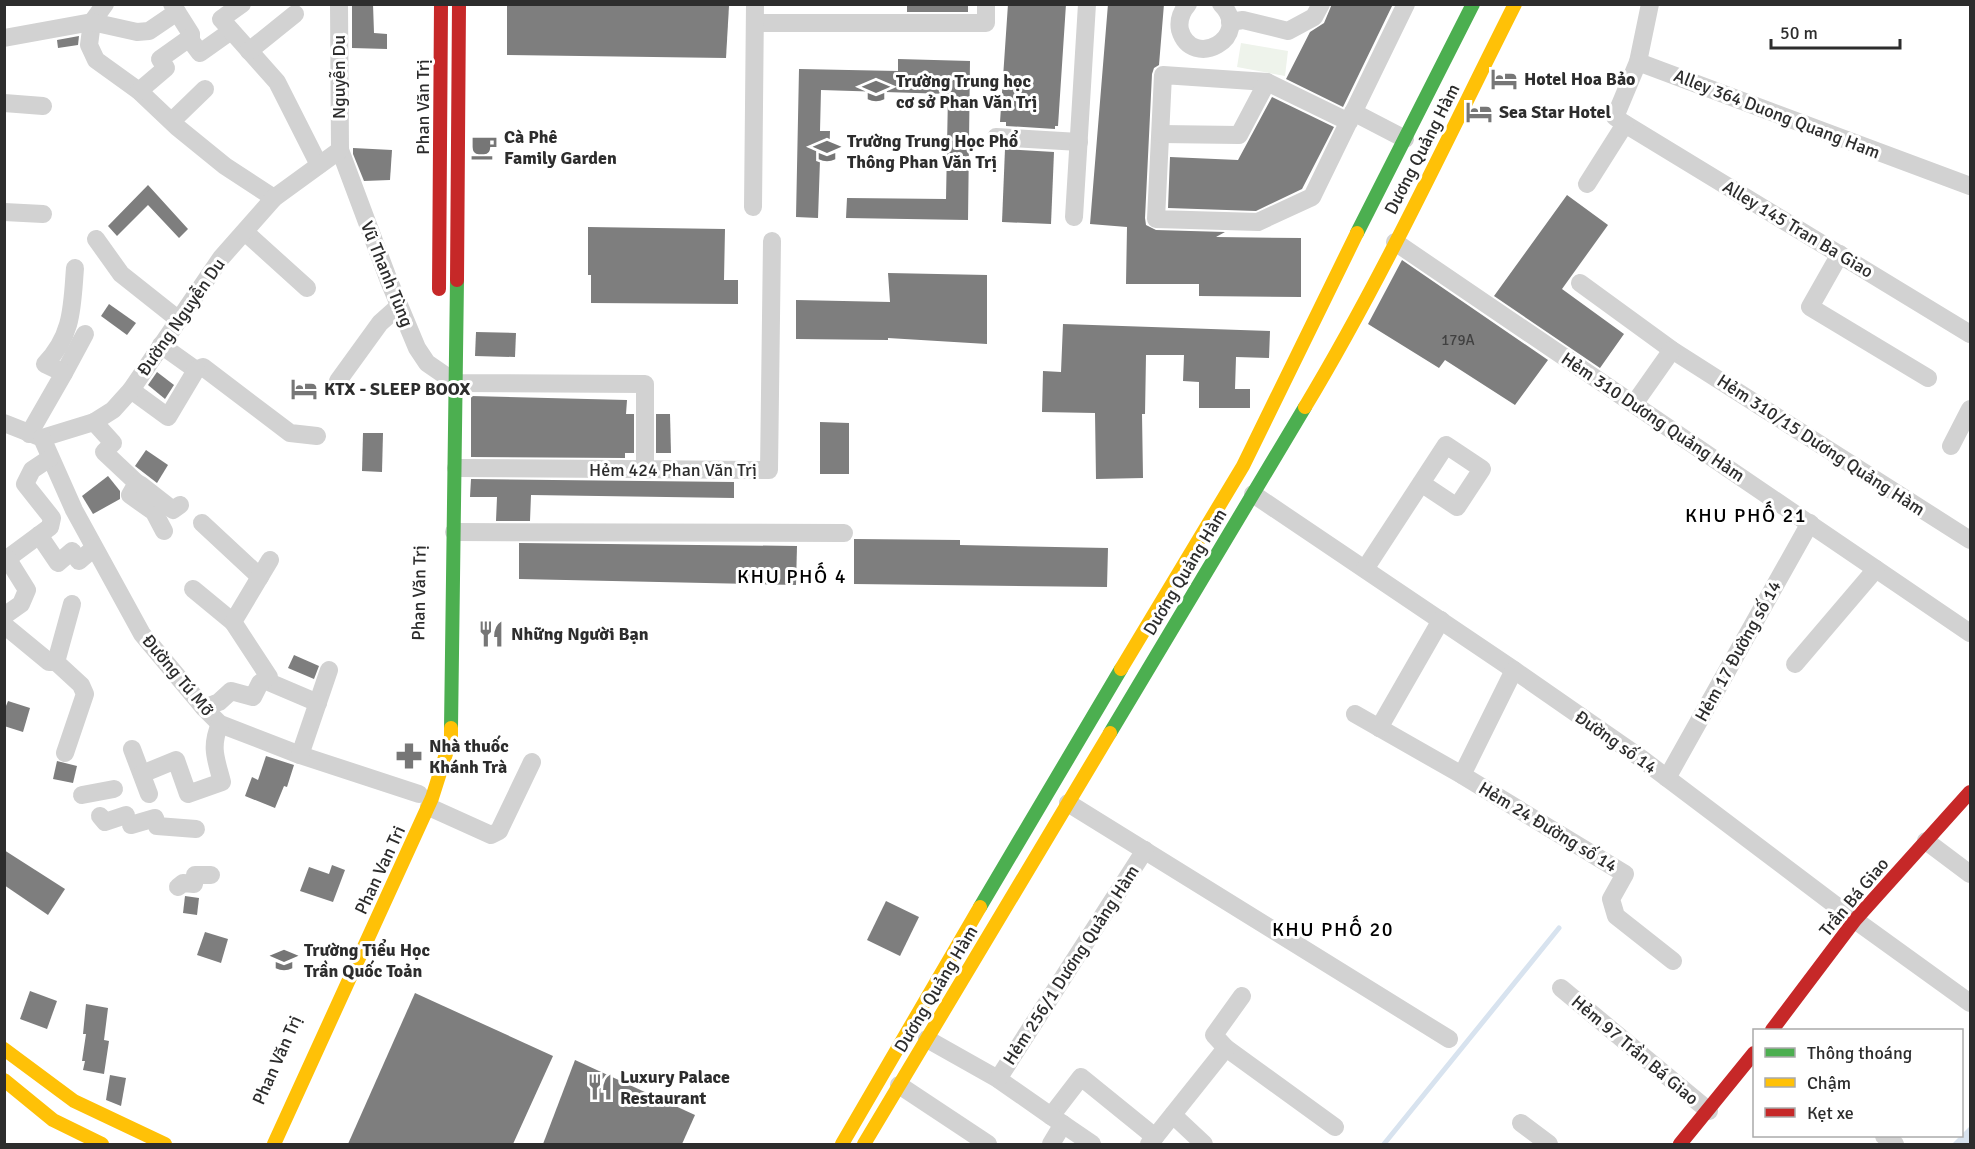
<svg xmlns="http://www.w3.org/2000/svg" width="1975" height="1149" font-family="Signika,sans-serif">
<rect width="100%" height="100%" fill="#fff"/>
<polygon fill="#eef3eb" points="1241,43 1288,51 1285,76 1237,67"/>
<polygon fill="#d8e3ef" points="1970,1126 1970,1144 1952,1144"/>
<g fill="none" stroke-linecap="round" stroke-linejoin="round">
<polyline stroke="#d8e3ef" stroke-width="5" points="1384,1144 1559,928"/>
</g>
<g fill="#7e7e7e">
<polygon points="352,4 373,4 374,33 387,34 387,49 352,48"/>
<polygon points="507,4 729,6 726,58 507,55"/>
<rect x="907" y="4" width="61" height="8"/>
<polygon points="1008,4 1066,4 1058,126 1055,126 1055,129 1006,126 1006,122 1000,122"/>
<polygon points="1108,4 1164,4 1159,65 1154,68 1152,74 1145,218 1146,225 1156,230 1225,232 1216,237 1301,238 1301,297 1199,296 1199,284 1126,284 1127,227 1090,224"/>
<polygon points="1332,4 1393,4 1343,107 1286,79 1310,32 1324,23"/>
<polygon points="79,36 78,45 58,48 57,40"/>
<polygon points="898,59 970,61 968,220 846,218 847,198 946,199 948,94 821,90 820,131 830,131 829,161 820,160 818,218 796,217 799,69 898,71"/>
<polygon points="1272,97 1334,127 1302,189 1256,211 1168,208 1170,157 1238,160"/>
<polygon points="353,148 392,150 390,180 364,181 353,154"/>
<polygon points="1005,149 1054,152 1051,224 1002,222"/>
<polygon points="148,185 188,229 179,238 148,205 117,236 108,226"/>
<polygon points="1567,195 1608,225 1562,289 1624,334 1600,368 1494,296"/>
<polygon points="588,227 725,229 724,280 738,280 738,304 591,303 591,275 588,275"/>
<polygon points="1402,260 1548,360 1515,405 1445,360 1439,368 1368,324"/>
<polygon points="888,273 987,275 987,344 888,338 888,340 796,339 796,300 890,302"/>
<polygon points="109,304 136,323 127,335 101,316"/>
<polygon points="1063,324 1270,331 1269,358 1236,357 1235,389 1250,389 1250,408 1199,408 1199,382 1183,381 1184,355 1146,355 1145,414 1142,414 1143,478 1096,479 1095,413 1042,412 1043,371 1061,372"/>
<polygon points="476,332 516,333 515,357 475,356"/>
<polygon points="157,372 174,385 165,399 148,385"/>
<polygon points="471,396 627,400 626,414 634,414 634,453 625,453 625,458 471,457"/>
<polygon points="656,414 670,414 671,453 656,453"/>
<polygon points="820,422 849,423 849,474 820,474"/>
<polygon points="363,433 383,433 382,472 362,471"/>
<polygon points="146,450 168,465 157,483 135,466"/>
<polygon points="108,476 120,491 120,499 93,514 82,496"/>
<polygon points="471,479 734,482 734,498 531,495 530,521 496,521 497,497 470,497"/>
<polygon points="854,539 960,540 960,545 1108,548 1107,587 854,584"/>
<polygon points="519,543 797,546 796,585 519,579"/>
<polygon points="294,655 319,666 314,679 288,668"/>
<polygon points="8,701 30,708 23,732 4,726 4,711"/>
<polygon points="266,756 294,765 287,787 284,786 275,808 245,796 252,777 258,780"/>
<polygon points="57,761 77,766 73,783 53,779"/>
<polygon points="4,850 65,889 48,915 4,885"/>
<polygon points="332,865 345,870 333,902 300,891 309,867 329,874"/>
<polygon points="185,896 199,898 197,915 183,913"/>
<polygon points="886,901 919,917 900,956 867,940"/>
<polygon points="205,932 228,939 221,963 197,955"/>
<polygon points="30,991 57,1001 47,1029 20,1019"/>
<polygon points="415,993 553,1056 513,1144 348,1144"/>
<polygon points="86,1004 108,1008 104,1040 109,1041 104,1074 83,1070 85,1061 82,1061 86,1034 83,1034"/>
<polygon points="575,1060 695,1115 682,1144 543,1144"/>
<polygon points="110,1075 126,1078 121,1106 106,1100"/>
</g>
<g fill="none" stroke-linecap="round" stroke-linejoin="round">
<g stroke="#d2d2d2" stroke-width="18">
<polyline points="105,4 92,22 89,45 96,60 139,91 177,127 225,166 274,198"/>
<polyline points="172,4 191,34 191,41 200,53 231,31"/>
<polyline points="242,4 221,19 277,82 319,165"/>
<polyline points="339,4 340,150 389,281 417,348 427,363 456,383 645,384 645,470"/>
<path d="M1188,4C1181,12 1178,20 1180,30C1192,71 1254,37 1221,4"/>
<polyline points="1650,4 1638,62 1970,186"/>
<polyline points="1230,22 1243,20 1288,31 1314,17 1321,4"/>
<polyline points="755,23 986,23 986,4"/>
<polyline points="4,38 92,22 137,32 149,31 177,12"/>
<polyline points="249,51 295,14"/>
<polyline points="139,91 166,68 160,59 191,37"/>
<polyline points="4,103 43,106"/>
<polyline points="1353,112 1405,139"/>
<polyline points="172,121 205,89"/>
<polyline points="1349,122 1267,82 1163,75 1156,219 1258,222 1312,197 1406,4"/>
<polyline points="1625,124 1970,334"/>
<polyline points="1161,134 1239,135 1267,82"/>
<polyline points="996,137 1079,142"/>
<polyline points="1587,184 1625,124 1615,117 1638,62"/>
<polyline points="753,207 755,4"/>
<polyline points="4,212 43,214"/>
<polyline points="1074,217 1087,4"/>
<polyline points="245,232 307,288"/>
<polyline points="96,239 121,274 179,320"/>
<polyline points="1395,242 1970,633"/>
<polyline points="1840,254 1810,307 1928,378"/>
<polyline points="1580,283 1672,350 1970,540"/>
<polyline points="161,345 196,370 203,367 290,433 317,436"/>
<polyline points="64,373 85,334"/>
<polyline points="338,381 380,323 399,306"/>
<polyline points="131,390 168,417 196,370"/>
<polyline points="1634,404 1672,350"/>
<polyline points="94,422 113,443 104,452 137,483 130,495 154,512 164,531"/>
<polyline points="4,423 42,438 94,422 113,410 131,390 221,258 274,198 340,150"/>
<path d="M29,434L64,373L45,364C73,335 72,306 75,268"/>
<polyline points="42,438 74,510 142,634 204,708 220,724 300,755 419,794"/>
<polyline points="1951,446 1970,409"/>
<polyline points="456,468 769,470 772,241"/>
<polyline points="137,483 141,485 173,510 180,505"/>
<polyline points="1253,494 1514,670 1642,759 1855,920 1970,1003"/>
<polyline points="202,523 260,577"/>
<polyline points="454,532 844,533"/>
<polyline points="39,535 58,563 72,551 79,561 94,548"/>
<polyline points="4,561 50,527 52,518 25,484 32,470 50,458"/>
<polyline points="1365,569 1446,445 1482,469 1457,507 1421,483"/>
<polyline points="193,589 233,622"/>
<polyline points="4,616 21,604 27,590 7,558"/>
<polyline points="4,625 49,662 56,662 81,685 85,694 65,753"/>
<polyline points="56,662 72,604"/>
<polyline points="1795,664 1876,569"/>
<polyline points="264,680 318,703"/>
<polyline points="204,708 219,702 231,691 253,697 260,683 269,677 233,622 270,560"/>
<polyline points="1355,714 1462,775 1625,874 1611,899 1616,916 1673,961"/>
<polyline points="1379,728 1441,620"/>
<polyline points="132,749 149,794"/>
<polyline points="300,755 329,670"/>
<path d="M142,774L176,760L188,794L222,782C216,759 210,747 220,724"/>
<polyline points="1462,775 1514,670"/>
<polyline points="1667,778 1810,523"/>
<polyline points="82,795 114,789"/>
<polyline points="1068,803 1449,1039"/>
<polyline points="429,807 491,835 499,831 532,762"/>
<polyline points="100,816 105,822 126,815"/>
<polyline points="131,825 155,818 157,826 196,829"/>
<polyline points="1926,841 1970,874"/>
<polyline points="178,887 183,883 194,884 195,875 211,875"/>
<polyline points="1561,988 1709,1111"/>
<polyline points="1242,996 1214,1035 1226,1048 1335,1127"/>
<polyline points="927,1039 998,1079 1051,1116 1081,1077 1155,1137 1149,1144"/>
<polyline points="998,1079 1145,850"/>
<polyline points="899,1085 988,1144"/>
<polyline points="1173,1115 1204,1144"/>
<polyline points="1051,1116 1092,1144"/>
<polyline points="1521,1123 1549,1144"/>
<polyline points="1884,1136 1895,1144"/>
<polyline points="1155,1137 1226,1048"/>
<polyline points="1051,1144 1063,1124"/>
</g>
<g stroke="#4caf50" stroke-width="14">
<polyline points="1357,233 1473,4"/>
<polyline points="451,728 457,280"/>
<polyline points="1110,733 1305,407"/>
<polyline points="980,907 1121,669"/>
</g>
<g stroke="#ffc107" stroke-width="14">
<path d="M1305,407C1383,277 1447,139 1515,4"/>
<polyline points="1121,669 1243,466 1357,233"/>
<polyline points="4,1049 74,1101 165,1144"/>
<polyline points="4,1080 53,1120 102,1144"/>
<polyline points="274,1144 432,798 451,738 451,728"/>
<polyline points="842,1144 980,907"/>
<polyline points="864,1144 1110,733"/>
</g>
<g stroke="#c62828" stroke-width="14">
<polyline points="457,280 459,4"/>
<polyline points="439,289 441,4"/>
<polyline points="1772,1030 1855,920 1970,792"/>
<polyline points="1680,1144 1754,1053"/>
</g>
</g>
<defs>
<g id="hotel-bare" transform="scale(2.07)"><path d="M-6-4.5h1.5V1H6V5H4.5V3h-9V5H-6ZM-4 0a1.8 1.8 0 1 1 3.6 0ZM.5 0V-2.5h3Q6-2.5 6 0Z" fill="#767676" stroke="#fff" stroke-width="2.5" paint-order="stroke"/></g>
<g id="school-bare" transform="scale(2.07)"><path d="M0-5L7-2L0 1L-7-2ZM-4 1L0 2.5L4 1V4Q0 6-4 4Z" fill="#767676" stroke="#fff" stroke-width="2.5" paint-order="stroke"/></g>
<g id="cafe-bare" transform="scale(2.07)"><path d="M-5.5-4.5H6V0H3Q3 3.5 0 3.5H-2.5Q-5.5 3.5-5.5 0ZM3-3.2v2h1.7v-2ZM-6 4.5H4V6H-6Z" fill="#767676" stroke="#fff" stroke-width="2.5" paint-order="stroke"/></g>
<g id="restaurant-bare" transform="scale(2.07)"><path d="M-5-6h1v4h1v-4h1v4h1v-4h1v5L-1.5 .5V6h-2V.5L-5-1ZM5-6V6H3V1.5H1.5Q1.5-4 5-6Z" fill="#767676" stroke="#fff" stroke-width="2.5" paint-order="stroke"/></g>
<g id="pharmacy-bare" transform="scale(2.07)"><path d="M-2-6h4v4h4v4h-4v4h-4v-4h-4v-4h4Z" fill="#767676" stroke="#fff" stroke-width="2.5" paint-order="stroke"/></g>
</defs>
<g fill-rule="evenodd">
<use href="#hotel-bare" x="1504" y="79"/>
<use href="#school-bare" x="876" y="91"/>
<use href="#hotel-bare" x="1479" y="112"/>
<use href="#cafe-bare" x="484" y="147"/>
<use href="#school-bare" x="827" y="151"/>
<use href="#hotel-bare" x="304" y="389"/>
<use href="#restaurant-bare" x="491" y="634"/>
<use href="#pharmacy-bare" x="409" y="756"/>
<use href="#school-bare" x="284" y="960"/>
<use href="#restaurant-bare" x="600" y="1087"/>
</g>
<g text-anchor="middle" stroke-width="6" stroke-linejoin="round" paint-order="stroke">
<g font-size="15" fill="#414141">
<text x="1458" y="345">179A</text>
</g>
<g font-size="18" fill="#2d2d2d" stroke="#fff">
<text transform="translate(339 77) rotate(-90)" y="6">Nguyễn Du</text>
<text transform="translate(423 107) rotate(-90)" y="6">Phan Văn Trị</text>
<text transform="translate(1777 114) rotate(21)" y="6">Alley 364 Duong Quang Ham</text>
<text transform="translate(1422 149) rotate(-63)" y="6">Dương Quảng Hàm</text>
<text transform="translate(1798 229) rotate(31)" y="6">Alley 145 Tran Ba Giao</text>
<text transform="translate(387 274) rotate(68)" y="6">Vũ Thanh Tùng</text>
<text transform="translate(181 317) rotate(-55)" y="6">Đường Nguyễn Du</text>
<text transform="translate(1653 417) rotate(34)" y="6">Hẻm 310 Dương Quảng Hàm</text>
<text transform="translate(1821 445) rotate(33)" y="6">Hẻm 310/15 Dương Quảng Hàm</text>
<text x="673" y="476">Hẻm 424 Phan Văn Trị</text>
<text transform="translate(1185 572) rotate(-59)" y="6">Dương Quảng Hàm</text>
<text transform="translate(419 593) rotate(-89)" y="6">Phan Văn Trị</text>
<text transform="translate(1738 651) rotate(-61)" y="6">Hẻm 17 Đường số 14</text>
<text transform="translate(178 675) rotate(50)" y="6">Đường Tú Mỡ</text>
<text transform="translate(1616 742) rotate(35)" y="6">Đường số 14</text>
<text transform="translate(1548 827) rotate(31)" y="6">Hẻm 24 Đường số 14</text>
<text transform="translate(380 870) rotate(-65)" y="6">Phan Van Tri</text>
<text transform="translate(1854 897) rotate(-50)" y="6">Trần Bá Giao</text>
<text transform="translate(1071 965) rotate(-57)" y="6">Hẻm 256/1 Dương Quảng Hàm</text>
<text transform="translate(936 989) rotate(-59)" y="6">Dương Quảng Hàm</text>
<text transform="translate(1635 1050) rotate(40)" y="6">Hẻm 97 Trần Bá Giao</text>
<text transform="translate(277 1060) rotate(-66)" y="6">Phan Văn Trị</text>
</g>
<g font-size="18" font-weight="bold" fill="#2d2d2d" stroke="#fff" text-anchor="start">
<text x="1524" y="85">Hotel Hoa Bảo</text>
<text x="896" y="87">Trường Trung học<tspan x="896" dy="21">cơ sở Phan Văn Trị</tspan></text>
<text x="1499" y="118">Sea Star Hotel</text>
<text x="504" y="143">Cà Phê<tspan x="504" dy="21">Family Garden</tspan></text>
<text x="847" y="147">Trường Trung Học Phổ<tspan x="847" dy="21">Thông Phan Văn Trị</tspan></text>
<text x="324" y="395">KTX - SLEEP BOOX</text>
<text x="511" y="640">Những Người Bạn</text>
<text x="429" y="752">Nhà thuốc<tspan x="429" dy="21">Khánh Trà</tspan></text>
<text x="304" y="956">Trường Tiểu Học<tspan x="304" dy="21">Trần Quốc Toản</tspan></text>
<text x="620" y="1083">Luxury Palace<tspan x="620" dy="21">Restaurant</tspan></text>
</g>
<g font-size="20" letter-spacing="1.5" fill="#000" stroke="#fff">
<text x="1746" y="522">KHU PHỐ 21</text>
<text x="792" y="583">KHU PHỐ 4</text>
<text x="1333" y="936">KHU PHỐ 20</text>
</g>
</g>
<rect width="1975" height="1149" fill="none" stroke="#2d2d2d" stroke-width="12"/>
<rect x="1753" y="1029" width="210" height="108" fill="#ffffff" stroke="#ababab" stroke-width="1.5"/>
<rect x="1765" y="1048" width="30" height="9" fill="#4caf50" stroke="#ababab" stroke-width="1.5"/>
<text x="1807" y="1059" font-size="18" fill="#2d2d2d">Thông thoáng</text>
<rect x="1765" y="1078" width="30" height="9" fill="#ffc107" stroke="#ababab" stroke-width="1.5"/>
<text x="1807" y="1089" font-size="18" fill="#2d2d2d">Chậm</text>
<rect x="1765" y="1108" width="30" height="9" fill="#c62828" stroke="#ababab" stroke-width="1.5"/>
<text x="1807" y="1119" font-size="18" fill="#2d2d2d">Kẹt xe</text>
<path d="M1771 39v9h129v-9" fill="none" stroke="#2d2d2d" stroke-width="3"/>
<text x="1780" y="39" font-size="18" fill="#2d2d2d" stroke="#ffffff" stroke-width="4.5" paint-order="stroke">50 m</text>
</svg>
